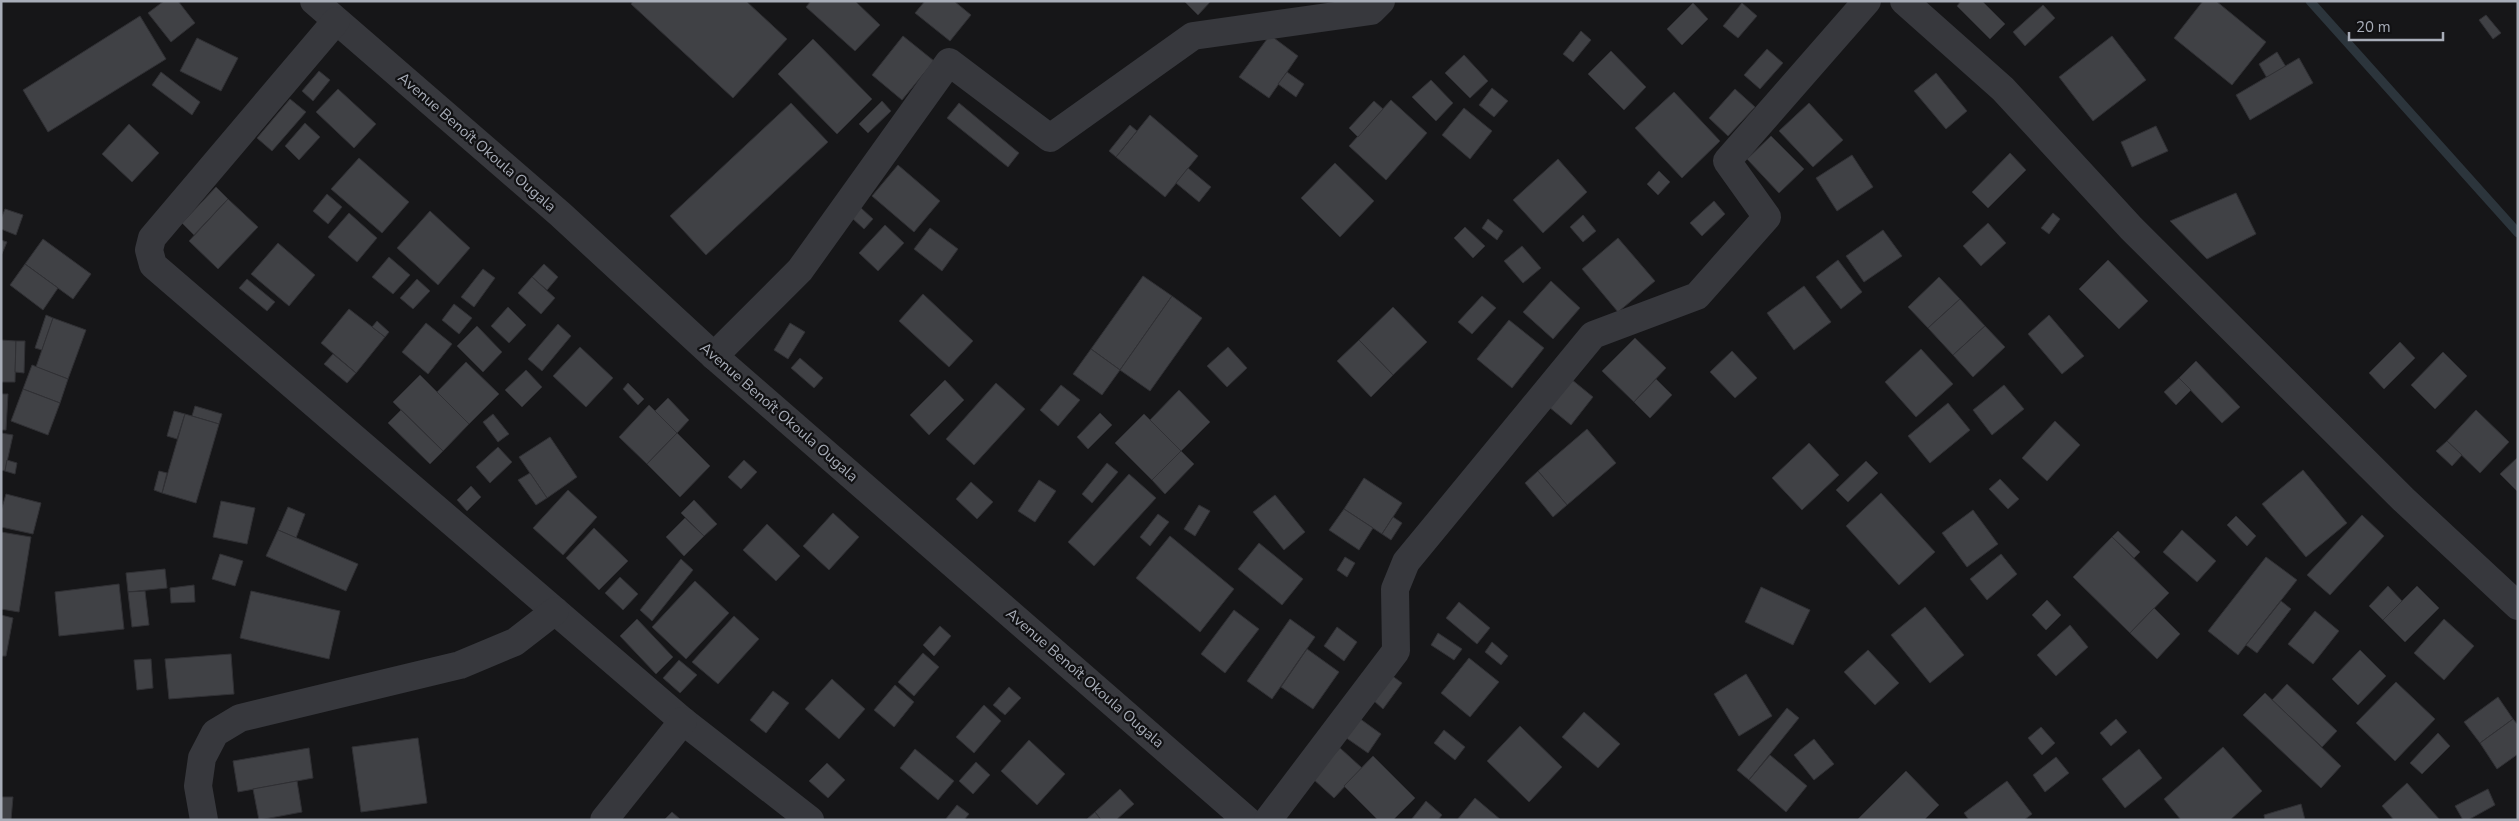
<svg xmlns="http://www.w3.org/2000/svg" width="2519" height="821" font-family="'Nunito Sans',sans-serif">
<rect width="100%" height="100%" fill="#161618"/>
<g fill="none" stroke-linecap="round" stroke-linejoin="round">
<polyline stroke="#2c353c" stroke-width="9" points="2310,1 2518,233"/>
</g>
<g fill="#404145" stroke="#303034">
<polygon points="164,1 178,1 195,23 171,42 148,13"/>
<polygon points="633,1 746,1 787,39 733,98 631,4"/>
<polygon points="811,1 855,1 880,25 855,51 806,7"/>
<polygon points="925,1 954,1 971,15 950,41 915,13"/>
<polygon points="1184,1 1211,1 1198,15"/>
<polygon points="1961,1 1982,1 2005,24 1990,39 1957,6"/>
<polygon points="2203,1 2216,1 2266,42 2232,85 2174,38"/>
<polygon points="1693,3 1708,19 1682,45 1667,29"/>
<polygon points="1742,3 1757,16 1738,38 1723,26"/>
<polygon points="2043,5 2055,18 2025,46 2013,32"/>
<polygon points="2486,15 2501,33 2493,39 2479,20"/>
<polygon points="140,16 166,59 48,132 23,90"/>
<polygon points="1581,31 1591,40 1573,62 1563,54"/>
<polygon points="1270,35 1298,56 1269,98 1239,77"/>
<polygon points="903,36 934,61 902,100 872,75"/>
<polygon points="2112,36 2146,80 2093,121 2059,77"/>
<polygon points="197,38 238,58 221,91 180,71"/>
<polygon points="813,39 872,99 837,134 778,74"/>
<polygon points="1767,49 1783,63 1760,89 1744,75"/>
<polygon points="1611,51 1646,87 1624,110 1588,74"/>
<polygon points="2277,52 2286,67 2267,78 2259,64"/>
<polygon points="1464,55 1488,81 1470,98 1445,73"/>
<polygon points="2299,58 2313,83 2250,120 2236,95"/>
<polygon points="319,71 330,80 313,101 302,91"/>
<polygon points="161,72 200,102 192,115 152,85"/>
<polygon points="1287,72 1304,84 1296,97 1278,84"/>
<polygon points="1936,73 1967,111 1946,129 1914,91"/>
<polygon points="1431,80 1453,103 1436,121 1412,97"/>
<polygon points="1492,88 1508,101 1494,117 1479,105"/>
<polygon points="338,89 376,124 354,148 316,112"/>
<polygon points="1735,89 1755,107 1728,136 1709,118"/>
<polygon points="1674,92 1720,141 1682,178 1635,128"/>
<polygon points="290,99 306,112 272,151 257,138"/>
<polygon points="1391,100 1427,133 1386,180 1349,146"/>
<polygon points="882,101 891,111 868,133 859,124"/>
<polygon points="1374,101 1383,109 1358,137 1349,128"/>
<polygon points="791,103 828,142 706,255 670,216"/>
<polygon points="959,103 1019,153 1008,167 947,118"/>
<polygon points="1809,103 1843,140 1813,167 1779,131"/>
<polygon points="1464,108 1492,131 1470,159 1442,135"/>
<polygon points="1150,115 1198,156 1165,197 1116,157"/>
<polygon points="305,123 320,137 299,160 285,146"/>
<polygon points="129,124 159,153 132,182 102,154"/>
<polygon points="1130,125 1137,131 1116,157 1109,151"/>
<polygon points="2156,126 2168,151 2132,167 2121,142"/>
<polygon points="1771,136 1804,169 1779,193 1747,159"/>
<polygon points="2010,153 2026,170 1988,208 1972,192"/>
<polygon points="1852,155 1873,187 1837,211 1816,178"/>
<polygon points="359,158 409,202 382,233 331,189"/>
<polygon points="1558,159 1587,192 1543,233 1513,200"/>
<polygon points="1335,163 1374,201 1340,237 1301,198"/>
<polygon points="898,165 940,201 914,232 872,196"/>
<polygon points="1188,168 1211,187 1199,202 1176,183"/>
<polygon points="1659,171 1670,182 1658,195 1647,184"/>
<polygon points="216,187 228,199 194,235 182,223"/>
<polygon points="2236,193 2256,234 2207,259 2170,221"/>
<polygon points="327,194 342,207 328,224 313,211"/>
<polygon points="228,199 258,227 218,269 189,241"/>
<polygon points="1714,201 1725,214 1702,236 1690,223"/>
<polygon points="861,208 873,219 864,229 852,218"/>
<polygon points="5,209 23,215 16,235 1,229 1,219"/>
<polygon points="430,211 470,248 438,285 397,248"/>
<polygon points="349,213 377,238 357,262 328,237"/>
<polygon points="2053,213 2060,219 2049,234 2041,228"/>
<polygon points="1583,215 1596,231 1583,242 1570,227"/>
<polygon points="1488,219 1503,231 1497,240 1482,228"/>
<polygon points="1988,223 2006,243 1981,266 1963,246"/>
<polygon points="885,225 904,243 878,271 859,253"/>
<polygon points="1465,227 1485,246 1473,258 1454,238"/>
<polygon points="930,228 958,249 942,271 914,249"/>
<polygon points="1883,230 1902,256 1864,282 1846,256"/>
<polygon points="1618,238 1655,281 1618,312 1582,269"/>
<polygon points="43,239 91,274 73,299 25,264"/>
<polygon points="1,240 7,242 1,256"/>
<polygon points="278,243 315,275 289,306 251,274"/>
<polygon points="1522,246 1541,268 1523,283 1504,261"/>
<polygon points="389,257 410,275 393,294 372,277"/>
<polygon points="1838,260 1862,292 1841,309 1816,277"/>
<polygon points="2108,260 2148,301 2119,329 2079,289"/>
<polygon points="25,264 58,288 43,310 10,285"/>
<polygon points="544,264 558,277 547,290 532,277"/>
<polygon points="483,269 495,278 474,307 461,297"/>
<polygon points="1143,276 1172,296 1120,370 1091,349"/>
<polygon points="532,277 555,298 541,314 518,293"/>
<polygon points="1939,277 1960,299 1928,328 1908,307"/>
<polygon points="247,279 275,302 267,311 239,288"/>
<polygon points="417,279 430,291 413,309 400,298"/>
<polygon points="1551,281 1580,308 1553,339 1523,312"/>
<polygon points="1804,286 1831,322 1794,350 1767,313"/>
<polygon points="923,294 973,341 949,367 899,321"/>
<polygon points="1172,296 1202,318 1150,391 1120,370"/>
<polygon points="1482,296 1496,308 1472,334 1458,322"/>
<polygon points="1960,299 1985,326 1953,355 1928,328"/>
<polygon points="454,304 472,318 459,334 442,320"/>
<polygon points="508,307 526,325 509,343 491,326"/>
<polygon points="1393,307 1427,342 1393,375 1359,340"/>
<polygon points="349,309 385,337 356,373 321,343"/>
<polygon points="46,315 53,318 42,350 35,348"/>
<polygon points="2049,315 2084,356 2062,374 2028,334"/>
<polygon points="53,318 86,330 68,379 36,367"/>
<polygon points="1509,320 1544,348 1512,388 1477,359"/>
<polygon points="377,321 389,332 385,337 372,327"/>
<polygon points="426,323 452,344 428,374 402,352"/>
<polygon points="790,323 805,332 788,359 774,350"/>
<polygon points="558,324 571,336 542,371 528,359"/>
<polygon points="477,326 502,352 483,372 457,346"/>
<polygon points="1985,326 2005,347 1973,377 1953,355"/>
<polygon points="1635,338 1666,368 1634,402 1602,371"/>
<polygon points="1,340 16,341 15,382 1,382"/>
<polygon points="1359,340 1393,375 1371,397 1337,361"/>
<polygon points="16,341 25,341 24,373 15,372"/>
<polygon points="2400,342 2415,358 2384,389 2369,373"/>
<polygon points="580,347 613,378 586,407 553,376"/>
<polygon points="1228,347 1247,368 1227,387 1207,366"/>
<polygon points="1091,349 1120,370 1102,395 1073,374"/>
<polygon points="1921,349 1953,384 1916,417 1885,382"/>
<polygon points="1732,351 1757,378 1735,398 1710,372"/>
<polygon points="2443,352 2467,376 2435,409 2411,385"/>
<polygon points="333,354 356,373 347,383 324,364"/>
<polygon points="800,358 823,378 814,388 791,368"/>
<polygon points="2196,361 2240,407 2222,423 2179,378"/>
<polygon points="466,362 499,394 469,424 437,392"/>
<polygon points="32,365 68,379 60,403 23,389"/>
<polygon points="526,370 542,387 522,407 505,390"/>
<polygon points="420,375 469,424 443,451 393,402"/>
<polygon points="2179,378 2191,390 2176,405 2164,392"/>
<polygon points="1571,379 1593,397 1571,425 1549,407"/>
<polygon points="1656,379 1672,395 1650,418 1634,402"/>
<polygon points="945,380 964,400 929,435 910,415"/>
<polygon points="628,383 644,399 638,405 623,389"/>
<polygon points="996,383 1025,409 974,465 946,439"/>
<polygon points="1061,385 1080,400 1058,426 1040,410"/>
<polygon points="2004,385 2024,409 1992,435 1973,410"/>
<polygon points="23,389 60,403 48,435 11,421"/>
<polygon points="1179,390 1210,422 1181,451 1150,420"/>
<polygon points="1,394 8,394 6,430 1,430"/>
<polygon points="668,398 689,420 677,433 655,411"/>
<polygon points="1948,403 1970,430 1930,463 1908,436"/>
<polygon points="649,405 677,433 647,464 619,437"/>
<polygon points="195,406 222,414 219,424 192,416"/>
<polygon points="401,410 443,451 430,464 388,423"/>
<polygon points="2476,410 2509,442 2480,473 2447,441"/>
<polygon points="174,411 185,414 177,439 167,436"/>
<polygon points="1100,413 1112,425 1088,449 1077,437"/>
<polygon points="185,414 219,424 196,503 162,493"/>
<polygon points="493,414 509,434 498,442 483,422"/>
<polygon points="1144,414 1181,451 1152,480 1115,443"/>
<polygon points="2055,421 2080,445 2047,481 2022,458"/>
<polygon points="1587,429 1616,463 1567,505 1538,471"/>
<polygon points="1,433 13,435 5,471 1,470"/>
<polygon points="677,433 710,466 680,497 647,464"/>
<polygon points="550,437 577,477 547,498 519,457"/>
<polygon points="2447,441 2462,455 2452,466 2436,451"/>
<polygon points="1809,443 1839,475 1802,510 1772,478"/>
<polygon points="498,447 512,462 490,483 476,467"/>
<polygon points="1181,451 1194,464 1165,494 1152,480"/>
<polygon points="2518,457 2518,492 2500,474"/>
<polygon points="7,460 17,463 15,474 5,471"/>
<polygon points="744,460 757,472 741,489 728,477"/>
<polygon points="1866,461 1878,473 1848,502 1836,490"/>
<polygon points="1107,463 1118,472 1092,503 1082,494"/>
<polygon points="2303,470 2347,523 2306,557 2262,504"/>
<polygon points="159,471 167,473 162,493 154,490"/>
<polygon points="1538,471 1567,505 1553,517 1525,483"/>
<polygon points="530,473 547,498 536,505 518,480"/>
<polygon points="1129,474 1156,498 1094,566 1068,542"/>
<polygon points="1364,478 1402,503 1382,534 1344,509"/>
<polygon points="2000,479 2019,499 2008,509 1989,489"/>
<polygon points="1039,480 1056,491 1035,522 1018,511"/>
<polygon points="971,482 993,502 977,519 956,499"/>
<polygon points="471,486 481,497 467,511 457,500"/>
<polygon points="568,490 597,517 563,555 533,528"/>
<polygon points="1881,493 1935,552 1899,585 1846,526"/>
<polygon points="6,494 41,503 33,534 1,527 1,511"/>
<polygon points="1275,495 1305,532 1284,550 1253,512"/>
<polygon points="694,500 717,524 704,536 681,513"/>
<polygon points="221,501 255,508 247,544 213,537"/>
<polygon points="1199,505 1210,511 1195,536 1184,529"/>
<polygon points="288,507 305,514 296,538 278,530"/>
<polygon points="1344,509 1373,528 1359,550 1329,530"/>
<polygon points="1973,510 1998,544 1967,567 1942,533"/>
<polygon points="833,513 859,537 829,570 803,546"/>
<polygon points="1158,514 1169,522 1150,546 1140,537"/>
<polygon points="2362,515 2384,536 2330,595 2307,575"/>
<polygon points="2236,516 2256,536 2247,546 2227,525"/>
<polygon points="1393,517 1402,523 1391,540 1382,534"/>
<polygon points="685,518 704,536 684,556 666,537"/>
<polygon points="767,524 800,556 776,581 743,550"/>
<polygon points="594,528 628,561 599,590 566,558"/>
<polygon points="278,530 358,564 346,591 266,556"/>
<polygon points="2182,530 2216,561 2197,582 2163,552"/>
<polygon points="2118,531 2140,552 2134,558 2112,537"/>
<polygon points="1,532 31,537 19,612 1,609"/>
<polygon points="1170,536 1234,589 1200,632 1136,578"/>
<polygon points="2112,537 2169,593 2130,633 2073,577"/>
<polygon points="1259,543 1303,579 1282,605 1238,569"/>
<polygon points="220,554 243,561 235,586 212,579"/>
<polygon points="2001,554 2017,574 1987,600 1970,579"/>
<polygon points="1345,557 1355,563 1347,577 1337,570"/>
<polygon points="2266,557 2297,580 2238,655 2208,631"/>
<polygon points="681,559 693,570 652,621 640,610"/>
<polygon points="165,569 167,588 128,592 126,573"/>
<polygon points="620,577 638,594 623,610 605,593"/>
<polygon points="695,581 729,613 686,659 652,627"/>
<polygon points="119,584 124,629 59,636 55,592"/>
<polygon points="194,585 195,602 171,603 170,588"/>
<polygon points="2388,586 2402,601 2383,620 2369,606"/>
<polygon points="2417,586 2439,608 2405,642 2383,620"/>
<polygon points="1761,587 1810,610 1793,645 1745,622"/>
<polygon points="145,591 149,625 132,627 128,592"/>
<polygon points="251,591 340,611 329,659 240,638"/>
<polygon points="2047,600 2061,615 2046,630 2032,615"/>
<polygon points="2281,601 2291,609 2257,653 2246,645"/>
<polygon points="1459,602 1490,628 1477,644 1446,618"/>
<polygon points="1925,607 1964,655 1930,683 1891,635"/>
<polygon points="2154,608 2180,634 2157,659 2130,633"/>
<polygon points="1234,610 1259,629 1225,673 1201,654"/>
<polygon points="2315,611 2339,631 2313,664 2288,644"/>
<polygon points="1,615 13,618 6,656 1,656"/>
<polygon points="734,616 759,639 718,684 692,662"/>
<polygon points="637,619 673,657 656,674 620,636"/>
<polygon points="1290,619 1315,637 1272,699 1247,681"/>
<polygon points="2444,619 2474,646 2444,680 2414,653"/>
<polygon points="2070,625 2088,647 2056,676 2037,655"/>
<polygon points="940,626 951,636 934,656 923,645"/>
<polygon points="1337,627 1357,642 1344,661 1324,646"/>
<polygon points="1438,633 1462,649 1454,660 1431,645"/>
<polygon points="1492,642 1508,656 1501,665 1485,652"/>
<polygon points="1307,649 1339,672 1313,709 1281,687"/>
<polygon points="1868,650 1899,683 1875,705 1844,672"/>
<polygon points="2360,650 2386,676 2358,705 2332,679"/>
<polygon points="923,653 939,667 914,696 898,682"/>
<polygon points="231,654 234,694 169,699 165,659"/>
<polygon points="1469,658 1499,682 1470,717 1441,693"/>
<polygon points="151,659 153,688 137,690 134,660"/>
<polygon points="679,660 697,675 680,693 663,678"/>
<polygon points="1746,674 1772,716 1739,736 1714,694"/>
<polygon points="1391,675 1402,683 1383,709 1373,700"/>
<polygon points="832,679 865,709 839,739 805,709"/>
<polygon points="2396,682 2435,719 2395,761 2356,723"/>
<polygon points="2287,684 2337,731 2322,747 2272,700"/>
<polygon points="895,685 914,702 894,727 874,710"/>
<polygon points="1009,687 1021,698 1005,715 993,705"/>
<polygon points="773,691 789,703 766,733 750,720"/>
<polygon points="2265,693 2341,766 2321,788 2243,715"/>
<polygon points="2498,697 2513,719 2480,743 2464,722"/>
<polygon points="984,705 1001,721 974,753 956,737"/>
<polygon points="1787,708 1799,718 1749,780 1737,770"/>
<polygon points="1584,712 1620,744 1598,768 1562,737"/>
<polygon points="1359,718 1381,734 1368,753 1345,737"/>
<polygon points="2116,719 2127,732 2111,746 2100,733"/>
<polygon points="2513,719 2518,725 2518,754 2497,769 2480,743"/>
<polygon points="1520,726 1562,767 1529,802 1487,761"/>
<polygon points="2041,727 2055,743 2042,755 2028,738"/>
<polygon points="1444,730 1465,747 1455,760 1434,743"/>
<polygon points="2438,733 2450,746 2422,774 2410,763"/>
<polygon points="418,738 427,803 361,812 352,747"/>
<polygon points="1814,739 1834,764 1814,780 1794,755"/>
<polygon points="1029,740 1065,774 1037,805 1001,771"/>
<polygon points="2223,747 2262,791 2230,820 2181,820 2164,799"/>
<polygon points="309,748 313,778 238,792 233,761"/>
<polygon points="1340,748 1362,768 1334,798 1312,778"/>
<polygon points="915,749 954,781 938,800 900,768"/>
<polygon points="2139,749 2162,778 2125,808 2102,779"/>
<polygon points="1770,755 1807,786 1786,812 1749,780"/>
<polygon points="1373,756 1415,798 1393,820 1378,820 1344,786"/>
<polygon points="2056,757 2069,773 2045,792 2033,775"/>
<polygon points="976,762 990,775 973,794 959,781"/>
<polygon points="827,763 845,780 828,798 809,781"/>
<polygon points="1906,771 1939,805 1924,820 1857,820"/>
<polygon points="297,781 302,812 259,820 253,789"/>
<polygon points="2007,781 2032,814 2024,820 1969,820 1964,813"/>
<polygon points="2407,783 2440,820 2394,820 2382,806"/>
<polygon points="1120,789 1134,804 1116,820 1101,820 1095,812"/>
<polygon points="2488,789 2495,805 2468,820 2463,820 2455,806"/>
<polygon points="1,797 13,797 11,820 1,820"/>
<polygon points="1475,798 1501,820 1457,820"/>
<polygon points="1426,801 1442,815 1438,820 1411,820"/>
<polygon points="2301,804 2305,820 2265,820 2264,815"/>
<polygon points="957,805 969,814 964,820 945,820"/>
<polygon points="672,812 681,820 664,820"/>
<polygon points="1095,812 1101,820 1086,820"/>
</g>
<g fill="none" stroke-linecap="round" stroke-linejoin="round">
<g stroke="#37383d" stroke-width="28">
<polyline points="314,1 560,214 714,356 1247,820"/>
<polyline points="1904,1 2003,89 2131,228 2403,499 2518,606"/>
<polyline points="336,21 152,238 149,250 153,265 683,721 810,820"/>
<polyline points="714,356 800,270 949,62 1050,138 1193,36 1371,11 1381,1"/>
<polyline points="204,820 198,786 202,758 215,733 240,718 460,665 515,642 555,611"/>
<polyline points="604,820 683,721"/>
<polyline points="1268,820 1396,651 1395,589 1406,562 1593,335 1697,296 1767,217 1727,161 1867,1"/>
</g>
</g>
<g text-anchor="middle" stroke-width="4.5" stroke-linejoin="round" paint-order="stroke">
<g font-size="15" fill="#a8adb8" stroke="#111113">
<text transform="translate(477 142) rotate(41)" y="5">Avenue Benoît Okoula Ougala</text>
<text transform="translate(779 412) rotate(41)" y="5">Avenue Benoît Okoula Ougala</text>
<text transform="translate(1085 678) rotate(41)" y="5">Avenue Benoît Okoula Ougala</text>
</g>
</g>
<rect width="2519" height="821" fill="none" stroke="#a8adb8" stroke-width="5"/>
<path d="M2349 32v8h94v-8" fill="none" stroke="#a8adb8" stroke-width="2.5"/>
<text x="2356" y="32" font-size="15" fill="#a8adb8" stroke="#111113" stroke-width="4" paint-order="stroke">20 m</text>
</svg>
